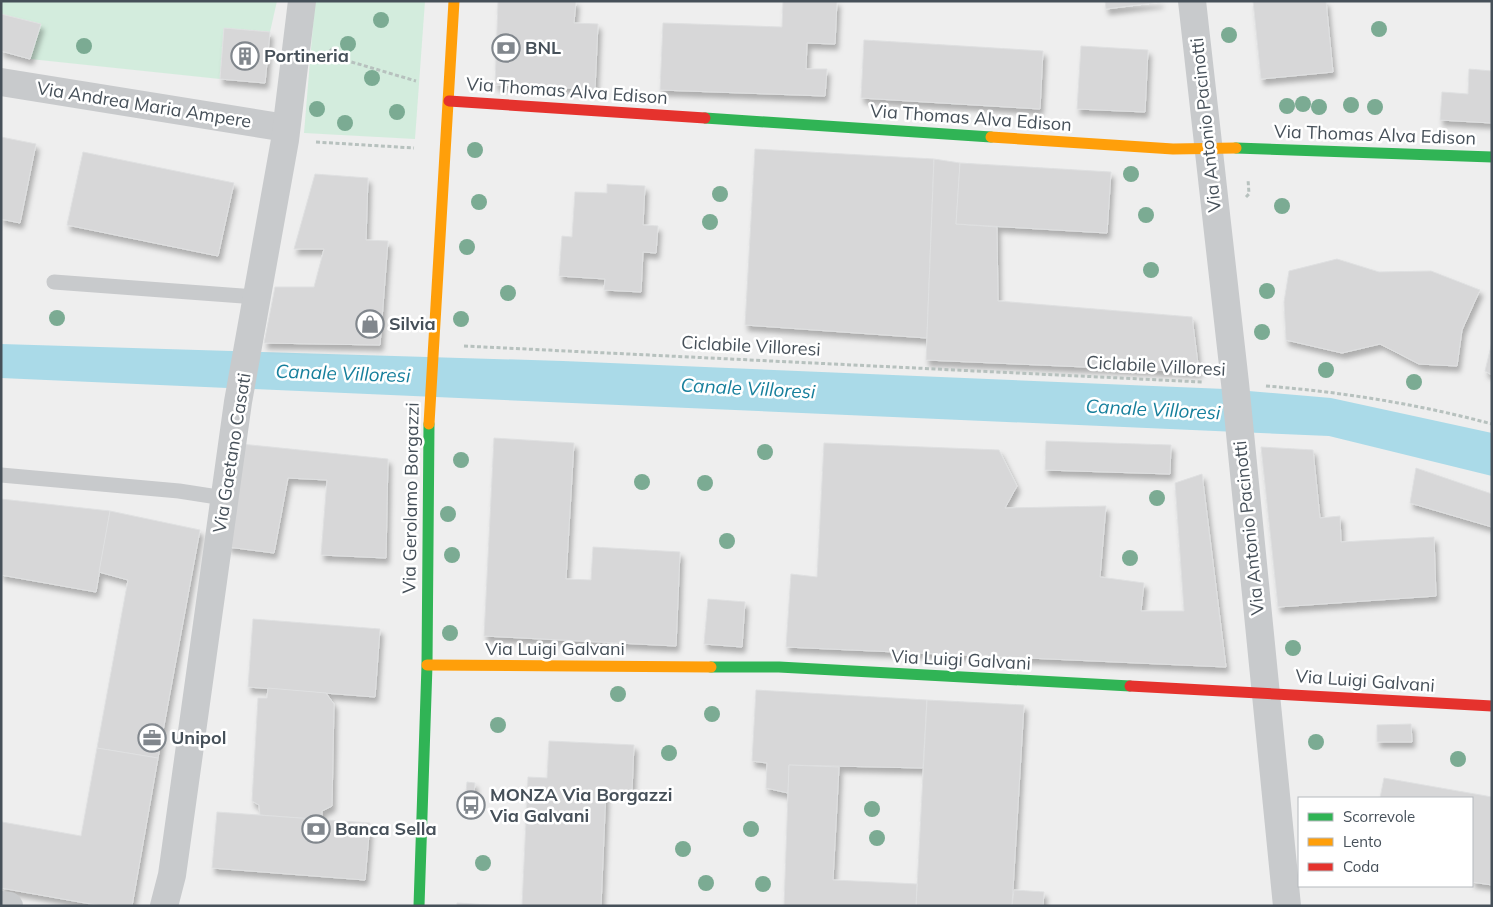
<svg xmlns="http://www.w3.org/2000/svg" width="1493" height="907" font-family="Mulish,sans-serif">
<defs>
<filter id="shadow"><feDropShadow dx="3" dy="5.5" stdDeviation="2.5" flood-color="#0004"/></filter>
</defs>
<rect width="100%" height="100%" fill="#eee"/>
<g fill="#d3ecdd">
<polygon points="1,1 277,1 270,32 224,28 220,79 30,59 41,24 1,14"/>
<polygon points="315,1 425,1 415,139 304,133"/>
</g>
<polygon fill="#aadae8" points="1,344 563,361 1225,389 1331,398 1492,433 1492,476 1329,436 1,378"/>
<g fill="#d7d7d8" stroke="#dfe0e1" filter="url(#shadow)">
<polygon points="498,1 576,1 574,23 598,24 595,89 495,85"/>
<polygon points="783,1 837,1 835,44 807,43 806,69 827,69 825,96 660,90 663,23 782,27"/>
<polygon points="1105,1 1160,1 1161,2 1106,9"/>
<polygon points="1253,1 1326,1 1333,72 1261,79"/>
<polygon points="1,14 41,24 30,59 1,51"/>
<polygon points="224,28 270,32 265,83 220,79"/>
<polygon points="864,40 1043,51 1040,109 861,98"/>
<polygon points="1081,46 1148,50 1145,112 1077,109"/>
<polygon points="1469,69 1492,71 1492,123 1440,120 1442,92 1468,94"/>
<polygon points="1,137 36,144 20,223 1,219"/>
<polygon points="755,149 934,159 927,338 745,325"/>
<polygon points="83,152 234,183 218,256 67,225"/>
<polygon points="934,159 960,163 956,224 997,227 998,301 1192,317 1199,372 926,360"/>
<polygon points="960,163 1111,172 1107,233 956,224"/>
<polygon points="315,174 368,178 366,240 388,241 380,345 264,343 275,287 314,287 324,249 294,249"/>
<polygon points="607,184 645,186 643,225 658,226 656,253 643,252 641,292 604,290 605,279 559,276 562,236 572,237 575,192 607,193"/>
<polygon points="1337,259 1379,272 1431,271 1480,290 1462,330 1457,366 1419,364 1380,344 1342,353 1286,340 1284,302 1289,271"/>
<polygon points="1492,342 1492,375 1485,371"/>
<polygon points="494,438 574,443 566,579 591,580 593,547 680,552 676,646 484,636"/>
<polygon points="1046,441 1171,445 1170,474 1045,470"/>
<polygon points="824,443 999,450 1017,486 1005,508 1106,506 1100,577 1144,583 1141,611 1184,611 1175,483 1202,474 1226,667 786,647 791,574 817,577"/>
<polygon points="241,444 388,459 386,558 321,555 327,480 288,478 274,553 228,547"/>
<polygon points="1261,447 1313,450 1320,518 1340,516 1341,542 1434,537 1436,596 1278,607"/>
<polygon points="1416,468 1492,494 1492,527 1410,503"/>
<polygon points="1,499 110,511 96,592 1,575"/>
<polygon points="110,511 200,530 158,758 97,748 128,580 99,572"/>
<polygon points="708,599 745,602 742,647 704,644"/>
<polygon points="253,619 380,629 375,697 248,687"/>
<polygon points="268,688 326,693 334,704 332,806 322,811 322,820 260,815 259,805 252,801 258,698 267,698"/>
<polygon points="756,690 927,700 923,768 789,765 788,793 766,788 767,763 752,761"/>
<polygon points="927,700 1024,705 1012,906 916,906"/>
<polygon points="1411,724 1412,742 1377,742 1377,725"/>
<polygon points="549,741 634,745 632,791 606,789 601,906 522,906 528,777 547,778"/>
<polygon points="97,748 158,758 132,906 102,906 1,888 2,822 81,836"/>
<polygon points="789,765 839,767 833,880 917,884 916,906 784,906"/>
<polygon points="1384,778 1492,797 1492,885 1472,882 1472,798 1380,798"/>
<polygon points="467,782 475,783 473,802 465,801"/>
<polygon points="217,812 370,823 365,880 212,868"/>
<polygon points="1014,890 1044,892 1043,906 1012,906"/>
<polygon points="457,903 506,906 457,906"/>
</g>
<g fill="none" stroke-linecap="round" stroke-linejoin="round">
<g stroke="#b7c1be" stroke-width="3" stroke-dasharray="4 2.5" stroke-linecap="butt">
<polyline points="330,49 338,58 416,81"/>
<polyline points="316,142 414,148"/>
<polyline points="1246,197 1249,194 1248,179"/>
<polyline points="464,346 1202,382"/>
<path d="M1266,386C1342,392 1418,404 1492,424"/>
</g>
<g stroke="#c8cacc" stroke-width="15">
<polyline points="54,282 257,297"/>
<polyline points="1,475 179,491 224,498"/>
</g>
<g stroke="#c8cacc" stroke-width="28">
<polyline points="1192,1 1235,383 1287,906"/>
<polyline points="1,82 286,128"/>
<polyline points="1,905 9,906"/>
<polyline points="164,906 172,875 238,402 285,140 302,1"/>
</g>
<g stroke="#30b455" stroke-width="11">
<polyline points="705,118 991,137"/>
<polyline points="1236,148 1492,157"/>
<polyline points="711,667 779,667 1130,686"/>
<polyline points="419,906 427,665 429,424"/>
</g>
<g stroke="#ff9f0a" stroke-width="11">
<polyline points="991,137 1173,149 1236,148"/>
<polyline points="429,424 454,1"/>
<polyline points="427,665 711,667"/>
</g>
<g stroke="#e5322d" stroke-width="11">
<polyline points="449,101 705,118"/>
<polyline points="1130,686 1492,706"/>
</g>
</g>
<g fill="#7bab93">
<circle cx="381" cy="20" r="8"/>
<circle cx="1379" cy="29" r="8"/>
<circle cx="1229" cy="35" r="8"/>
<circle cx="348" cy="44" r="8"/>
<circle cx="84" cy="46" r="8"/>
<circle cx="372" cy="78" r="8"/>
<circle cx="1303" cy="104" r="8"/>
<circle cx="1351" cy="105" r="8"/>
<circle cx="1287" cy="106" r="8"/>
<circle cx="1319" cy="107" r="8"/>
<circle cx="1375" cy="107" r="8"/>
<circle cx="317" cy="109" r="8"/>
<circle cx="397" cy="112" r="8"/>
<circle cx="345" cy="123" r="8"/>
<circle cx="475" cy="150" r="8"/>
<circle cx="1131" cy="174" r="8"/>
<circle cx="720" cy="194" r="8"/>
<circle cx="479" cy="202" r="8"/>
<circle cx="1282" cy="206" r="8"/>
<circle cx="1146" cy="215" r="8"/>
<circle cx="710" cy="222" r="8"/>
<circle cx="467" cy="247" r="8"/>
<circle cx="1151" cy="270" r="8"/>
<circle cx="1267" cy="291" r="8"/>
<circle cx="508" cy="293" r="8"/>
<circle cx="57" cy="318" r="8"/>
<circle cx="461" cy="319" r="8"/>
<circle cx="1262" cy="332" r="8"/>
<circle cx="1326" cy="370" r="8"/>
<circle cx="1414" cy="382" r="8"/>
<circle cx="765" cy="452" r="8"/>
<circle cx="461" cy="460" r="8"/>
<circle cx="642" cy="482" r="8"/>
<circle cx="705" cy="483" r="8"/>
<circle cx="1157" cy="498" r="8"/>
<circle cx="448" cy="514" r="8"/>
<circle cx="727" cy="541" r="8"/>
<circle cx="452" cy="555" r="8"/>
<circle cx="1130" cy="558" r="8"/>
<circle cx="450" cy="633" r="8"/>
<circle cx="1293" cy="648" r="8"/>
<circle cx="618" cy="694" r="8"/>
<circle cx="712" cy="714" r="8"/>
<circle cx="498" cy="725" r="8"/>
<circle cx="1316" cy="742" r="8"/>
<circle cx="669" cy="753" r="8"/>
<circle cx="1458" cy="759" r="8"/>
<circle cx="872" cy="809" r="8"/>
<circle cx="751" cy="829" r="8"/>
<circle cx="877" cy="838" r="8"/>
<circle cx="683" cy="849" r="8"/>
<circle cx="483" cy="863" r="8"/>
<circle cx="706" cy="883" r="8"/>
<circle cx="763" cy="884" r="8"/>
</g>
<defs>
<g id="bank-ring" transform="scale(1.4375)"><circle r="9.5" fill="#fff" stroke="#81878d" stroke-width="1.5"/><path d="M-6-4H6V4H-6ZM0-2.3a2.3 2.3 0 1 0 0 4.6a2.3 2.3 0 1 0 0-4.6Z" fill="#81878d"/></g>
<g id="building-ring" transform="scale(1.4375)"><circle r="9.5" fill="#fff" stroke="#81878d" stroke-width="1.5"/><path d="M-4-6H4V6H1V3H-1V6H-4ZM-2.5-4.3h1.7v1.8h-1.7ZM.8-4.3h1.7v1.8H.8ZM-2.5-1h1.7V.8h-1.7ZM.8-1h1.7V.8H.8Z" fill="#81878d"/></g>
<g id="shop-ring" transform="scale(1.4375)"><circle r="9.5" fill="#fff" stroke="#81878d" stroke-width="1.5"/><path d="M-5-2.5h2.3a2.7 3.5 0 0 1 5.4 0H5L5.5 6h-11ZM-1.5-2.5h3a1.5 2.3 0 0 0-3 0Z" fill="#81878d"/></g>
<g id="office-ring" transform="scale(1.4375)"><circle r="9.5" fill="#fff" stroke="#81878d" stroke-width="1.5"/><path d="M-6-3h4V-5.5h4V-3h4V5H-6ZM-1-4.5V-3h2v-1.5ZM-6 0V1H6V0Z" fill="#81878d"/></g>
<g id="bus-ring" transform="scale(1.4375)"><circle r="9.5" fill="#fff" stroke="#81878d" stroke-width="1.5"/><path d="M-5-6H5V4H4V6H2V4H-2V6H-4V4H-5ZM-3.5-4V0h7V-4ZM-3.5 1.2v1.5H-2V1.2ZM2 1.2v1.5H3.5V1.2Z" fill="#81878d"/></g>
</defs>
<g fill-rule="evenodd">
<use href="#bank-ring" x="506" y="48"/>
<use href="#building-ring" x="245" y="56"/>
<use href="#shop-ring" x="370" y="324"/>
<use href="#office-ring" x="152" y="738"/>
<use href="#bus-ring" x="471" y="805"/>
<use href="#bank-ring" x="316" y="829"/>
</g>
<g text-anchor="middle" stroke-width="5" stroke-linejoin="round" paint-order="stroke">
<g font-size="18" font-weight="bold" fill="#465059" stroke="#fff" text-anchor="start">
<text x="525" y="54">BNL</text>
<text x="264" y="62">Portineria</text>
<text x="389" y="330">Silvia</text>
<text x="171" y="744">Unipol</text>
<text x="490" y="801">MONZA Via Borgazzi<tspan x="490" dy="21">Via Galvani</tspan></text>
<text x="335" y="835">Banca Sella</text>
</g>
<g font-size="18" fill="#465059" stroke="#fff">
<text transform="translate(567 91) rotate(4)" y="6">Via Thomas Alva Edison</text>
<text transform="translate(144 105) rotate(9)" y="6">Via Andrea Maria Ampere</text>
<text transform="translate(971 118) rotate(4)" y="6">Via Thomas Alva Edison</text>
<text transform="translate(1206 125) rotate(-96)" y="6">Via Antonio Pacinotti</text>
<text transform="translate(1375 135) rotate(2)" y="6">Via Thomas Alva Edison</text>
<text transform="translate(751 346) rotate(3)" y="6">Ciclabile Villoresi</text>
<text transform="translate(1156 366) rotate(3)" y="6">Ciclabile Villoresi</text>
<text transform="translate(232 453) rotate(-81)" y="6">Via Gaetano Casati</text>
<text transform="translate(411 498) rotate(-89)" y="6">Via Gerolamo Borgazzi</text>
<text transform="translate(1249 528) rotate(-96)" y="6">Via Antonio Pacinotti</text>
<text x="555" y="655">Via Luigi Galvani</text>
<text transform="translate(961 660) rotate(3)" y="6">Via Luigi Galvani</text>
<text transform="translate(1365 681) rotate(4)" y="6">Via Luigi Galvani</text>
</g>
<g font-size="19" font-style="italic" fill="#167f9c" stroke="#fff">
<text transform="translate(343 373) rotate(2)" y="7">Canale Villoresi</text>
<text transform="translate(748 388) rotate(3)" y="7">Canale Villoresi</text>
<text transform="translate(1153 409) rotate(3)" y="7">Canale Villoresi</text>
</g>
</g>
<rect width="1493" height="907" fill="none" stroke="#465059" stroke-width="5"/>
<rect x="1298" y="797" width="175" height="90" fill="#ffffff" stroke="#b5b9bd"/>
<rect x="1308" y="813" width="25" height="8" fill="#30b455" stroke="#b5b9bd"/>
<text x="1343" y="822" font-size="15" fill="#465059">Scorrevole</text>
<rect x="1308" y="838" width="25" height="8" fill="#ff9f0a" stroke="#b5b9bd"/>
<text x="1343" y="847" font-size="15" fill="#465059">Lento</text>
<rect x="1308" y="863" width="25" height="8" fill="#e5322d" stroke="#b5b9bd"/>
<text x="1343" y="872" font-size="15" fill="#465059">Coda</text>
</svg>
